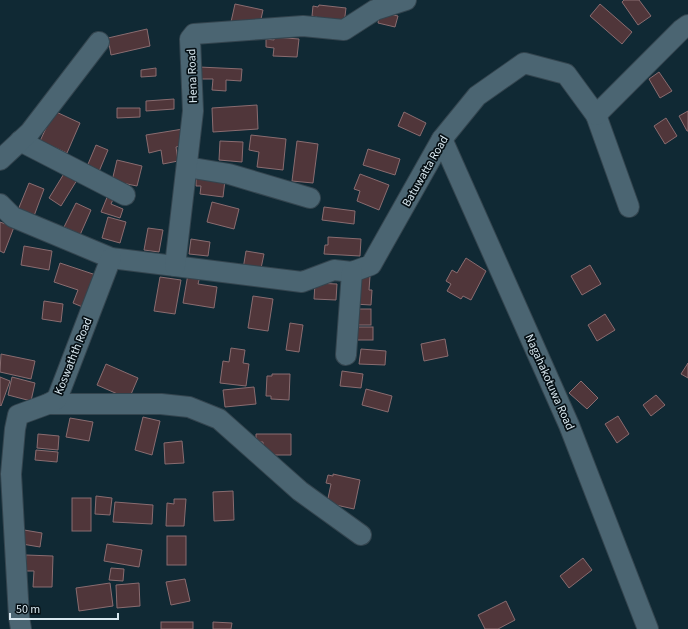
<svg xmlns="http://www.w3.org/2000/svg" width="688" height="629" font-family="'Source Sans 3',sans-serif">
<rect width="100%" height="100%" fill="#102934"/>
<g fill="#50363a" stroke="#896c70">
<polygon points="624,0 639,0 651,16 638,25 622,2"/>
<polygon points="235,4 263,10 259,28 231,22"/>
<polygon points="600,4 632,32 622,44 590,16"/>
<polygon points="319,5 346,8 344,24 317,21 317,17 312,16 313,6 318,7"/>
<polygon points="380,12 398,16 395,27 378,23"/>
<polygon points="147,29 150,46 111,55 108,38"/>
<polygon points="274,37 299,39 297,57 273,56 274,48 266,47 266,39 274,40"/>
<polygon points="199,67 242,69 241,81 226,80 226,91 212,90 213,79 198,79"/>
<polygon points="156,68 156,76 141,77 141,70"/>
<polygon points="659,72 672,91 660,98 649,79"/>
<polygon points="174,99 174,109 146,111 146,101"/>
<polygon points="257,105 258,129 213,132 212,108"/>
<polygon points="117,108 140,108 140,117 117,118"/>
<polygon points="54,111 80,123 67,153 40,141"/>
<polygon points="688,111 688,131 687,131 679,116"/>
<polygon points="404,112 426,123 420,136 398,126"/>
<polygon points="666,118 677,136 665,144 654,126"/>
<polygon points="183,129 185,145 176,147 178,161 163,164 161,150 149,153 146,135"/>
<polygon points="251,135 286,139 283,170 257,167 259,152 249,150"/>
<polygon points="220,141 243,142 242,162 219,160"/>
<polygon points="297,141 318,144 313,183 292,181"/>
<polygon points="96,145 108,150 98,174 86,169"/>
<polygon points="368,149 400,159 395,175 363,165"/>
<polygon points="117,160 142,166 137,186 112,181"/>
<polygon points="65,172 77,180 61,206 49,198"/>
<polygon points="360,174 389,185 379,210 357,201 360,191 354,189"/>
<polygon points="196,176 225,180 223,197 200,194 201,186 196,186"/>
<polygon points="29,183 44,189 34,216 18,210"/>
<polygon points="108,195 114,197 111,204 123,209 120,218 101,212"/>
<polygon points="212,202 239,209 234,229 207,222"/>
<polygon points="76,203 91,210 80,235 64,227"/>
<polygon points="324,207 355,211 354,224 322,220"/>
<polygon points="108,217 126,222 120,243 102,238"/>
<polygon points="0,222 14,227 4,253 0,251"/>
<polygon points="148,228 163,230 159,252 144,250"/>
<polygon points="328,237 361,239 360,256 324,254 325,245 328,245"/>
<polygon points="191,239 210,242 208,256 189,254"/>
<polygon points="24,246 52,251 49,270 21,265"/>
<polygon points="246,251 264,254 260,273 243,269"/>
<polygon points="466,258 486,271 471,300 463,296 461,299 447,291 451,284 446,281 452,270 457,273"/>
<polygon points="60,263 96,275 85,308 73,303 78,290 54,282"/>
<polygon points="590,265 601,284 582,295 571,276"/>
<polygon points="188,274 200,276 198,284 217,287 214,308 183,303"/>
<polygon points="360,276 370,276 369,290 372,290 371,305 354,304"/>
<polygon points="160,277 181,280 175,314 154,311"/>
<polygon points="315,283 337,284 336,300 314,299"/>
<polygon points="253,296 273,299 268,331 248,328"/>
<polygon points="44,301 63,304 61,322 42,319"/>
<rect x="353" y="309" width="18" height="16"/>
<polygon points="605,314 615,330 597,341 588,325"/>
<polygon points="290,323 303,325 299,352 286,350"/>
<rect x="355" y="327" width="18" height="13"/>
<polygon points="445,339 448,356 424,361 421,344"/>
<polygon points="231,348 245,350 243,363 249,364 246,386 220,383 223,361 229,362"/>
<polygon points="361,349 386,351 385,365 359,364"/>
<polygon points="1,354 35,361 31,379 0,372"/>
<polygon points="688,363 688,378 681,374"/>
<polygon points="106,364 138,378 129,399 97,385"/>
<polygon points="342,371 363,374 361,388 340,386"/>
<polygon points="272,374 290,374 289,400 271,399 271,396 266,396 267,376 272,376"/>
<polygon points="0,377 10,381 1,406 0,405"/>
<polygon points="12,377 35,383 31,401 8,395"/>
<polygon points="581,381 598,398 587,409 569,393"/>
<polygon points="254,387 256,404 225,407 223,390"/>
<polygon points="366,389 392,396 388,412 362,405"/>
<polygon points="656,395 665,405 651,416 643,405"/>
<polygon points="618,416 629,434 617,443 605,424"/>
<polygon points="143,417 160,421 152,455 135,450"/>
<polygon points="70,418 93,422 89,441 66,437"/>
<polygon points="38,434 59,436 58,450 37,448"/>
<polygon points="256,434 291,434 291,455 263,455 263,442 256,442"/>
<polygon points="182,441 184,463 165,464 164,443"/>
<polygon points="36,450 58,452 57,462 35,460"/>
<polygon points="333,474 360,480 354,509 327,503 331,484 326,483 328,475 333,476"/>
<polygon points="233,491 234,520 214,521 213,492"/>
<polygon points="96,496 112,498 110,515 95,514"/>
<rect x="72" y="498" width="19" height="33"/>
<polygon points="174,499 186,499 184,526 166,526 167,503 174,504"/>
<polygon points="115,502 153,505 152,524 113,522"/>
<polygon points="24,530 42,533 40,547 22,544"/>
<rect x="167" y="536" width="19" height="29"/>
<polygon points="107,544 142,550 139,567 104,561"/>
<polygon points="26,555 53,556 52,587 33,587 34,571 25,571"/>
<polygon points="583,558 592,570 569,588 560,576"/>
<polygon points="111,568 124,569 123,581 109,580"/>
<polygon points="185,579 190,601 171,605 166,582"/>
<polygon points="110,583 113,606 79,611 76,588"/>
<polygon points="139,583 140,606 117,608 116,585"/>
<polygon points="506,601 515,620 498,629 485,629 478,615"/>
<rect x="161" y="622" width="32" height="7"/>
<polygon points="213,622 232,623 231,629 213,629"/>
</g>
<g fill="none" stroke-linecap="round" stroke-linejoin="round">
<g stroke="#34454f" stroke-width="22">
<g id="minor">
<polyline points="596,115 629,207"/>
<polyline points="442,139 569,425 648,629"/>
<polyline points="20,141 125,195"/>
<polyline points="0,160 30,132 99,42"/>
<polyline points="187,167 229,174 310,198"/>
<polyline points="0,204 13,217 111,258 302,282 334,270 352,272 371,265 442,139 477,96 524,63 566,74 596,115 681,30 688,25"/>
<polyline points="175,266 193,111 190,39 194,34 303,26 344,30 375,10 406,0"/>
<polyline points="346,355 352,272"/>
<polyline points="48,404 161,404 189,407 219,419 300,491 361,535"/>
<polyline points="21,629 19,617 11,474 15,429 18,415 48,404 57,399 111,258"/>
</g>
</g>
<use href="#minor" stroke="#4b6572" stroke-width="20"/>
</g>
<g text-anchor="middle" stroke-width="3.5" stroke-linejoin="round" paint-order="stroke">
<g font-size="12" fill="#d9e8f0" stroke="#061015">
<text transform="translate(192 76) rotate(-92)" y="4">Hena Road</text>
<text transform="translate(425 171) rotate(-60)" y="4">Batuwatta Road</text>
<text transform="translate(73 356) rotate(-68)" y="4">Koswathth Road</text>
<text transform="translate(550 382) rotate(66)" y="4">Nagahakotuwa Road</text>
</g>
</g>
<path d="M10 613v6h108v-6" fill="none" stroke="#d9e8f0" stroke-width="2"/>
<text x="16" y="613" font-size="12" fill="#d9e8f0" stroke="#061015" stroke-width="3" paint-order="stroke">50 m</text>
</svg>
